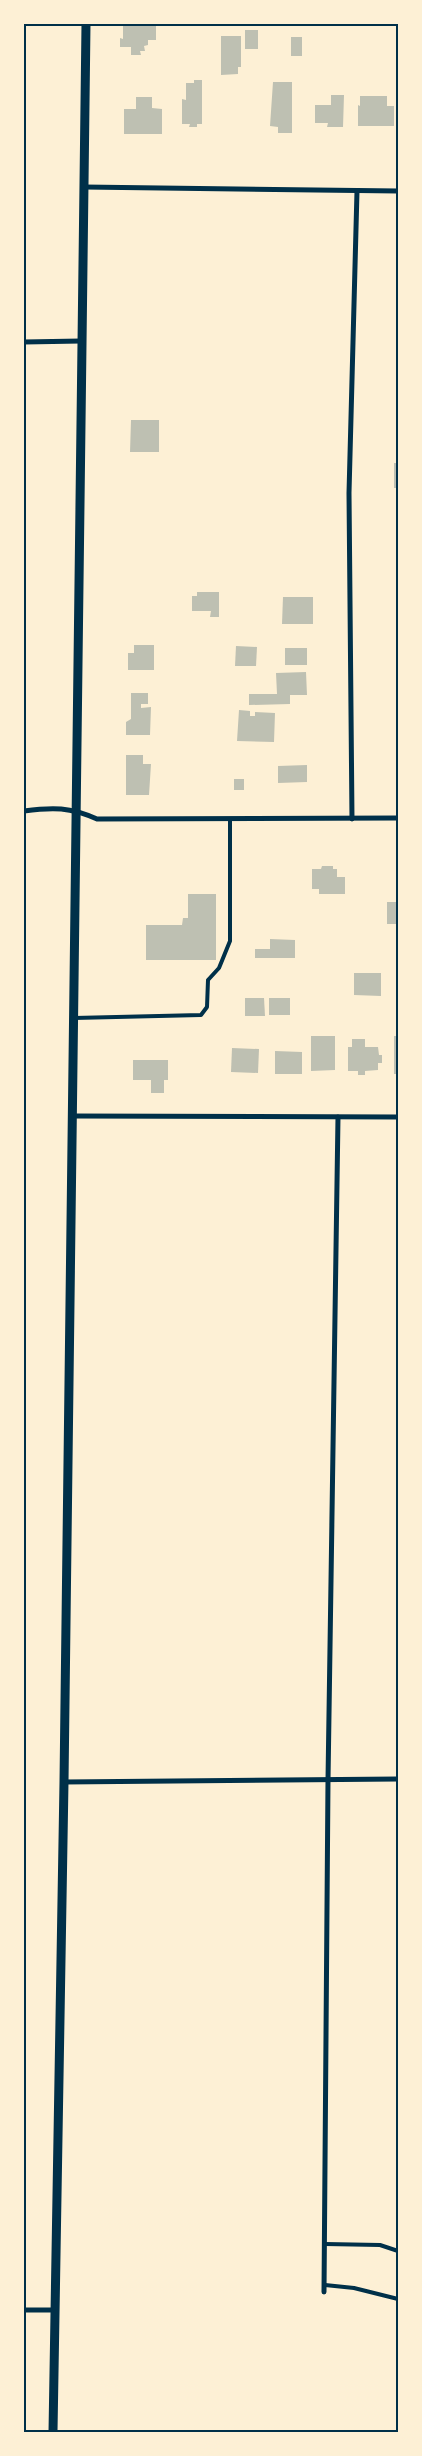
<svg xmlns="http://www.w3.org/2000/svg" width="422" height="2456" font-family="Helvetica,sans-serif">
<rect width="100%" height="100%" fill="#fdf0d5"/>
<g fill="#bec0b2">
<polygon points="156,25 156,40 148,40 148,45 144,46 145,51 140,51 141,55 131,55 131,47 120,47 120,38 123,39 123,26"/>
<rect x="245" y="30" width="13" height="19"/>
<polygon points="221,36 241,36 241,67 238,67 238,74 221,75"/>
<rect x="291" y="37" width="11" height="19"/>
<polygon points="194,80 202,80 202,124 197,124 197,127 189,127 190,124 182,124 182,99 186,100 186,83 194,83"/>
<polygon points="273,82 292,82 292,133 278,133 278,127 270,126"/>
<polygon points="331,95 344,95 343,127 327,127 328,123 315,123 315,105 331,105"/>
<polygon points="360,96 387,96 387,106 394,106 394,126 358,126 358,105 360,106"/>
<polygon points="136,97 152,97 152,108 162,109 162,134 124,134 124,109 136,109"/>
<polygon points="131,420 159,420 159,452 130,452"/>
<rect x="394" y="463" width="4" height="25"/>
<polygon points="197,592 219,592 219,617 210,617 211,611 192,611 192,596 197,596"/>
<polygon points="283,597 313,597 313,624 282,624"/>
<polygon points="134,645 154,645 154,670 128,670 128,653 134,653"/>
<polygon points="236,646 257,647 256,666 235,666"/>
<rect x="285" y="648" width="22" height="17"/>
<polygon points="306,672 307,695 290,695 290,704 249,705 249,694 277,694 276,673"/>
<polygon points="131,693 148,693 148,704 141,704 141,708 151,707 150,735 126,735 126,722 131,719"/>
<polygon points="239,710 250,711 250,716 255,716 255,712 275,713 274,742 237,741"/>
<polygon points="126,755 143,755 143,764 151,764 149,795 126,795"/>
<polygon points="307,765 307,782 278,783 278,766"/>
<rect x="234" y="779" width="10" height="11"/>
<polygon points="322,866 333,866 333,869 337,869 337,877 345,877 345,894 319,894 319,889 312,889 312,869 321,869"/>
<polygon points="188,894 216,894 216,960 146,960 146,925 182,925 183,918 188,918"/>
<rect x="387" y="902" width="11" height="22"/>
<polygon points="270,939 295,940 295,958 255,958 255,949 270,949"/>
<polygon points="354,973 381,973 381,996 354,995"/>
<polygon points="245,998 264,998 265,1016 245,1016"/>
<rect x="269" y="998" width="21" height="17"/>
<polygon points="311,1036 335,1036 335,1070 311,1071"/>
<rect x="394" y="1036" width="4" height="38"/>
<polygon points="352,1039 365,1039 365,1047 378,1047 379,1055 382,1055 382,1063 378,1063 378,1070 365,1071 365,1075 358,1075 358,1071 348,1071 348,1047 352,1047"/>
<polygon points="232,1048 259,1049 258,1073 231,1072"/>
<polygon points="275,1051 302,1052 302,1074 275,1074"/>
<polygon points="133,1060 168,1060 168,1080 164,1080 164,1093 151,1093 151,1080 133,1080"/>
</g>
<g fill="none" stroke-linecap="round" stroke-linejoin="round">
<g stroke="#003049" stroke-width="4">
<polyline points="74,1018 201,1015 207,1007 208,980 219,968 230,941 230,819"/>
<polyline points="325,2244 380,2245 398,2251"/>
<polyline points="325,2285 354,2288 398,2299"/>
</g>
<g stroke="#003049" stroke-width="5">
<polyline points="84,187 398,191"/>
<polyline points="24,342 81,341"/>
<path d="M24,811C53,807 70,807 97,819L398,818"/>
<polyline points="352,819 349,493 357,191"/>
<polyline points="73,1116 398,1117"/>
<polyline points="64,1782 398,1779"/>
<polyline points="324,2292 328,1780 338,1117"/>
<polyline points="24,2310 55,2310"/>
</g>
<polyline stroke="#003049" stroke-width="9" points="53,2432 64,1782 86,24"/>
</g>
<rect width="422" height="2456" fill="none" stroke="#fdf0d5" stroke-width="50"/>
<rect x="25" y="25" width="372" height="2406" fill="none" stroke="#003049" stroke-width="2"/>
</svg>
